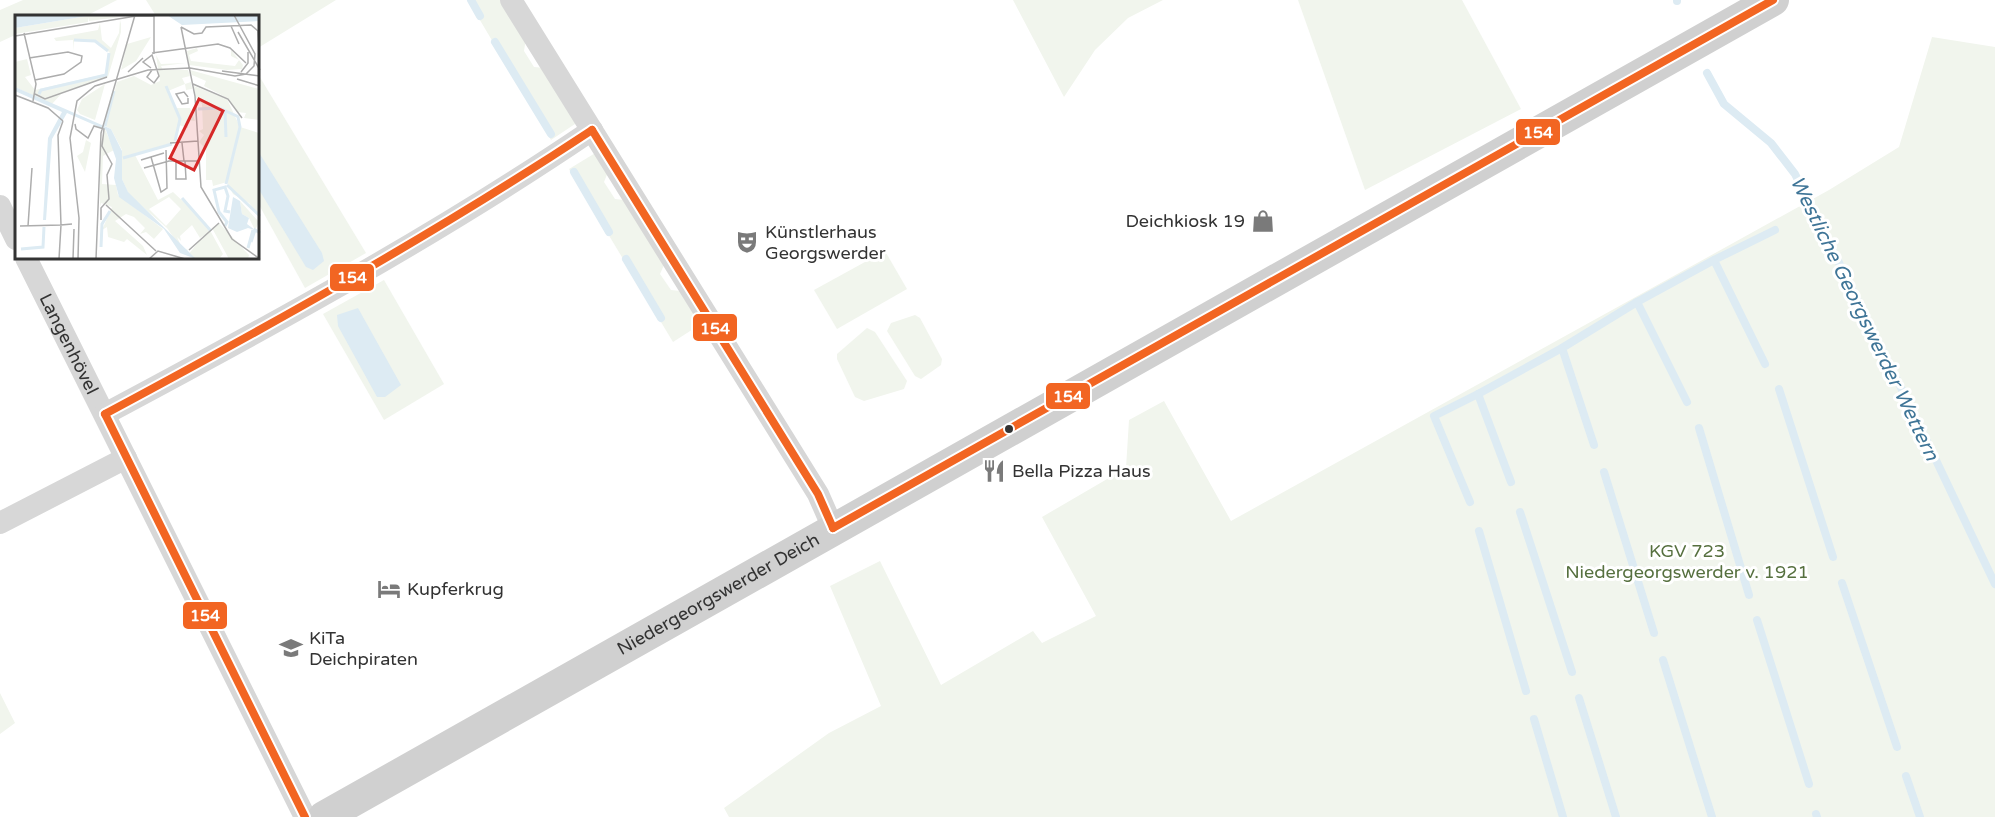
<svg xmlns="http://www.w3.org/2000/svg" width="1995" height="817" font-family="'Varela Round',sans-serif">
<rect width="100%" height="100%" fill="#fff"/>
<g fill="#f1f5ed">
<polygon points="23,0 117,0 86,16 16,16 16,39 13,36 0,42 0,10"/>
<polygon points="146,0 336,0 258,48 258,16 156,16"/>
<polygon points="468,0 503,0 526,38 524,51 534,67 545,68 576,119 575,124 551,140"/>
<polygon points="1013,0 1163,0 1128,18 1095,50 1064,97"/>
<polygon points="1298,0 1462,0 1521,109 1365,190"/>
<polygon points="1932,37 1995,47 1995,817 729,817 724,808 829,733 881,706 830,586 880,561 941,685 1033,631 1042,643 1096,616 1042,517 1126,468 1129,420 1164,401 1231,521 1829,190 1899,147"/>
<polygon points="258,74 366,253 305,288 258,203"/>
<polygon points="597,152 608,172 604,182 615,199 624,200 664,265 660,274 671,290 680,291 701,324 673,342 569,169"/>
<polygon points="885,251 907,289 837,329 814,290"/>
<polygon points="384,280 444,384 384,420 323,314"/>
<polygon points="915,315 920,318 942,359 941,365 921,379 915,376 887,331 891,323"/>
<polygon points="867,328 875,332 907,381 904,389 864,401 855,397 837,359 837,354"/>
<polygon points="0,693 15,723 0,734"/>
</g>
<g fill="#ddebf3">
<polygon points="258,151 322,253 324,261 313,270 306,267 258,188"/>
<polygon points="358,308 401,385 385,397 377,397 338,326 337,315"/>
</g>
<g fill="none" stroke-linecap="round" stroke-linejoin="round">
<g stroke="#ddebf3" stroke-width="8">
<polyline points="471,0 480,16"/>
<polyline points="1677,0 1677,1"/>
<polyline points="495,42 551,134"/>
<polyline points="1707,73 1724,104 1771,143 1795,174 1913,412 1995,584"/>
<polyline points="574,172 609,232"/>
<polyline points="626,259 661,318"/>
<polyline points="1765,364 1714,260 1775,230"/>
<polyline points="1779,389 1833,557"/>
<polyline points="1687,402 1637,302 1714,260"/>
<polyline points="1699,428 1749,595"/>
<polyline points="1594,445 1562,348 1637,302"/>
<polyline points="1604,472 1654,633"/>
<polyline points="1511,482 1478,394 1562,348"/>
<polyline points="1470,502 1434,416 1478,394"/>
<polyline points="1520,512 1572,672"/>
<polyline points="1479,531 1526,691"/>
<polyline points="1842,583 1897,747"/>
<polyline points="1757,620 1809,784"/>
<polyline points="1663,660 1712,817"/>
<polyline points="1579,698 1616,817"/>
<polyline points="1534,719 1563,817"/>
<polyline points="1906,776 1920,817"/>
<polyline points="1816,814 1817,817"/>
</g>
<g stroke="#d7d7d7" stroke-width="22">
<polyline points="511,0 818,494 833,528"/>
<polyline points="0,206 16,239"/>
<path id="s1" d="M26,258L305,817"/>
<path d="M105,414C270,326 436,236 592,130"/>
<polyline points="0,523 126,458"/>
</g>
<path stroke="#d0d0d0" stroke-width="32" id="s2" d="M324,817C806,544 1289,272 1773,0"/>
<g stroke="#fff" stroke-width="12">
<g id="bus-1">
<polyline points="592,130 818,494 833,528"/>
<path d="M105,414C271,325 435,234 592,130"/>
<polyline points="105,414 305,817"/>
<polyline points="833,528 1773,0"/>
</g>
</g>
<use href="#bus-1" stroke="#f26522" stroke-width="8"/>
</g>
<defs>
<g id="shop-bare" transform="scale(1.8)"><path d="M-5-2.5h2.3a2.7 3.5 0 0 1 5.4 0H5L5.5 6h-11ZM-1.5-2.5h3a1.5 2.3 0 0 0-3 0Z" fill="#7a7a7a" stroke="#fff" stroke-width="2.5" paint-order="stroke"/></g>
<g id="theatre-bare" transform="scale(1.8)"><path d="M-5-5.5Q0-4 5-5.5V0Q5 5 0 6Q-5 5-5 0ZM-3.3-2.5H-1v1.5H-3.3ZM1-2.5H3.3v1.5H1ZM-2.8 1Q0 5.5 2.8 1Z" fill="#7a7a7a" stroke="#fff" stroke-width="2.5" paint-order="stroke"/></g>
<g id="restaurant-bare" transform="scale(1.8)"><path d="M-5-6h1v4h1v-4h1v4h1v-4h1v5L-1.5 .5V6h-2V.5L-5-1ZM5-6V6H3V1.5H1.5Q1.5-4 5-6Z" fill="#7a7a7a" stroke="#fff" stroke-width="2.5" paint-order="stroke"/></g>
<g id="hotel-bare" transform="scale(1.8)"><path d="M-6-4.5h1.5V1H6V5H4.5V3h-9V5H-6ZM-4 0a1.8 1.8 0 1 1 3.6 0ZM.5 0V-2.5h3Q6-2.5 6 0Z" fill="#7a7a7a" stroke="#fff" stroke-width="2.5" paint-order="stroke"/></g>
<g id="school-bare" transform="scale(1.8)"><path d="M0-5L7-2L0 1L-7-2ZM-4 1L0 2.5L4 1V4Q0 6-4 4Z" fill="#7a7a7a" stroke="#fff" stroke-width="2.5" paint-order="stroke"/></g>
</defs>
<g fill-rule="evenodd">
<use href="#shop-bare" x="1263" y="221"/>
<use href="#theatre-bare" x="747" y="242"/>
<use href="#restaurant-bare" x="994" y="471"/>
<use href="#hotel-bare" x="389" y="589"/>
<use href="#school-bare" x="291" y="648"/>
</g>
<circle fill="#333" stroke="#fff" stroke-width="2" cx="1009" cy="429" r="5"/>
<g text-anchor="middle" stroke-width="6" stroke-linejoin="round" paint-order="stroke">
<g font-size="18" fill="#333" stroke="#fff" text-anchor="start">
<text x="1245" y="227" text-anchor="end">Deichkiosk 19</text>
<text x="765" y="238">Künstlerhaus<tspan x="765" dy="21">Georgswerder</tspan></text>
<text x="1012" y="477">Bella Pizza Haus</text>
<text x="407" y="595">Kupferkrug</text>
<text x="309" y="644">KiTa<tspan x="309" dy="21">Deichpiraten</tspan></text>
</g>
<g font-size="18" fill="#333" stroke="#fff">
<text dy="6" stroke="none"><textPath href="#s1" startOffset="96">Langenhövel</textPath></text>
<text dy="6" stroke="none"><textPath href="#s2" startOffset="453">Niedergeorgswerder Deich</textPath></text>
</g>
<g font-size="18" fill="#56703f" stroke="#fff">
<text x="1687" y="557">KGV 723<tspan x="1687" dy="21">Niedergeorgswerder v. 1921</tspan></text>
</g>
<g font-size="20" font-style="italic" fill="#3f7597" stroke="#fff">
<text transform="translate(1865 318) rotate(64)" y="7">Westliche Georgswerder Wettern</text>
</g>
</g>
<g transform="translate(15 15)">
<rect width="244" height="244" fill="#fff"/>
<path d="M78,0L105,2L74,6L73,2V7L0,19V13ZM105,5L106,9V17L93,62L48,77L37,89L0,72V47L12,44L16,60L10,62L20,75L90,59L95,38L85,28L59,24V36L58,25L41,26L39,23L83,15L85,8L87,25L96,33L104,18ZM136,22L121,46L106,55L112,29ZM182,33L183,36L174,40L176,46L220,51L224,45L216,41V35L228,50L227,54L212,55L174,50L172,36ZM141,40L146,49L171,48L146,51L148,55H173L175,61L167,63L170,69L176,67L177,74L171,75L170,69L153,76L161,93H175L180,106L172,105L173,113L164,110L159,128L120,140L143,185L158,177L191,208L208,239L204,244H181L173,240L189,220L185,223L177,210L165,221L166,226L162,222L167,233L173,235L171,237L170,236L166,233L152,213L114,180L107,164V135L96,114L90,111L102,67L119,61L136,70L145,66ZM154,182L166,194L151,211L134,194ZM175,55L244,74V105L229,103L231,98L222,97L214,84L189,71L191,66L177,60ZM90,69L80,105L65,99L62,95L67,84ZM179,71L212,84L225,112L244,118V201L234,188L218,179L212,167L198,171L197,165H191V134L184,127L189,120L184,116L188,114L187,89L181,83ZM90,114L99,135L88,141L87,169L101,170L103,180L148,214L139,224L131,217L125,219L130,213L119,202L111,199L100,206L128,231L132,240L112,224L109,227L93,222L92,212L87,215L97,192L86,188L85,192V131ZM71,125L76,128L70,157L62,141L68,137ZM225,186L244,207L240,215L234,203L227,199ZM204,208L234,240L233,244H214L197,213Z" fill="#f1f5ed" fill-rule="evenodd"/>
<path d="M0,0H78L0,13ZM152,0H244V6L167,10ZM0,72L96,114L107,136V164L113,177L181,244L165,238L149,214L104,182L99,163L101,144L91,115L52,98L37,124L31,205H28L33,123L47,97L0,76ZM218,182L225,186L227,199L234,203L232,209L240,215L233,213L222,217L213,213Z" fill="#ddebf3"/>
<path fill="none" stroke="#ddebf3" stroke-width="3" d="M59,25L80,26L93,36M151,71L165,104L160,126M24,79L26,75L91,60L94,38M183,94L204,93L224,102M210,96L211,122M90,111L99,76M108,143L157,129M211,169L225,112L223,102M212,170L245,201M167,183L196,216M210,211L212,207L204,197L199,175L210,172L213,181L210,196L215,197M236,227L240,215L245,218M86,232L87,209L95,196M233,233L238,215M6,234L28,232L29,212"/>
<path fill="none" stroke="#adadad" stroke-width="1.5" d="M216,11L224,29M166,12L180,81L186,172L217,224L245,244M166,12L179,19L187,18L191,12L236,10L243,16L244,33M223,17L245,55M9,18L21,69L18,86M0,21L121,1H139V39M137,38L203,29L215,33L231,48M14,43L53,37L67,41L66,47L49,59L20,65M136,53L128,47L137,40L144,61L139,68L132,62L137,55M207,56L245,61M113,57L128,43M226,57L233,48V37M222,64L245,71M178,69L213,84L227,103M20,79L30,84L92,62M0,80L33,93L48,106M173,82L169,77L161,79L167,89L173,88V83M60,109L61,114L73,123L79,111L89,114L87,131L97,149L92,160L94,184L86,193V205M155,128L183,126M167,128L169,146M136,142L146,177L152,173L151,135M126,145L149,138M161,146V164H171L170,146M129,153L154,146H184M91,190L141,236M5,211L46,210L43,120L48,106M13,211L17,153M174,235L204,208M44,244L46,210L57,209M58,244L59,214M63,244L64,203L55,123L62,86L80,71L133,55L175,53L220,61L231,59L239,51L240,39L219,0M81,244L86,118L120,0M134,244L143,236L170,244"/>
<path fill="#d62828" fill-opacity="0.15" stroke="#d62828" stroke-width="3" d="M184,84L208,96L179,155L155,143Z"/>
<rect width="244" height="244" fill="none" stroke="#333" stroke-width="3"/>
</g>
<g stroke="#fff" stroke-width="2">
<rect x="1515" y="118" width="46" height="28" rx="6" fill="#f26522"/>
<rect x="329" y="263" width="46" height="29" rx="6" fill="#f26522"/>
<rect x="692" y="313" width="46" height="29" rx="6" fill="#f26522"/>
<rect x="1045" y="382" width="46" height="28" rx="6" fill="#f26522"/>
<rect x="182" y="601" width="46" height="29" rx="6" fill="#f26522"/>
</g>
<g font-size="16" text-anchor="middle" font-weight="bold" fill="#fff">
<text x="1538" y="138">154</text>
<text x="352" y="283">154</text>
<text x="715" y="334">154</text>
<text x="1068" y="402">154</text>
<text x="205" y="621">154</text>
</g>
</svg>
